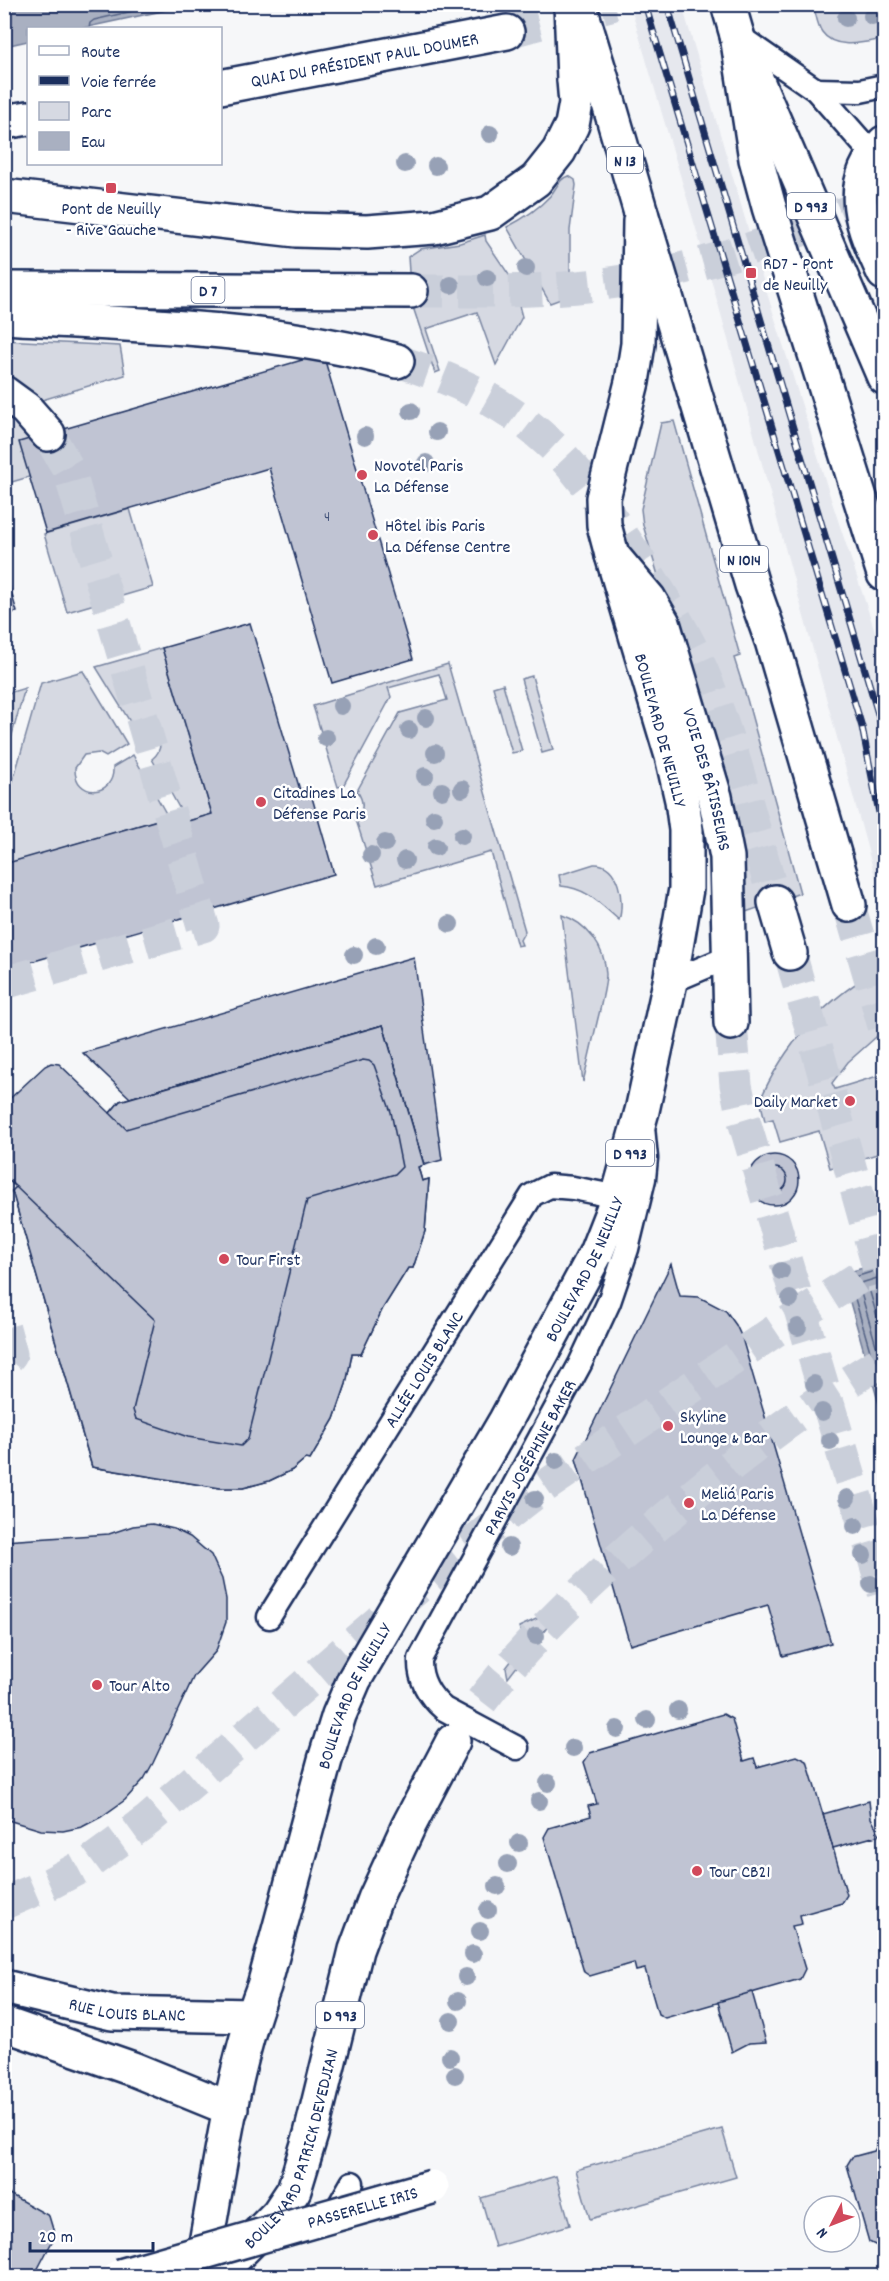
<svg xmlns="http://www.w3.org/2000/svg" width="889" height="2281" font-family="Dekko,sans-serif">
<rect width="100%" height="100%" fill="#f6f7f9"/>
<filter id="ink" filterUnits="userSpaceOnUse"><feTurbulence type="fractalNoise" baseFrequency=".0167" numOctaves="2"/><feDisplacementMap in="SourceGraphic" scale="12" xChannelSelector="R" yChannelSelector="G"/><feConvolveMatrix kernelMatrix="1 2 1 2 8 2 1 2 1" color-interpolation-filters="sRGB"/></filter>
<g filter="url(#ink)">
<polygon fill="#e6e8ee" points="630,5 682,5 767,293 831,499 884,658 884,904 883,897 881,898 719,307"/>
<g fill="#d6d9e2" stroke="#7884a0" stroke-width="1.5">
<path d="M813,5H884V39C866,42 835,51 822,32C817,25 816,13 813,5Z"/>
<path d="M569,176L575,180L576,185L570,230V279L561,299L550,303L507,227C523,219 538,209 550,196C556,189 560,177 569,176Z"/>
<polygon points="485,235 486,241 526,300 518,302 522,317 496,365 477,312 426,329 440,371 435,373 411,301 408,257 420,249 460,243"/>
<polygon points="4,340 120,346 125,375 39,401 5,381"/>
<polygon points="4,407 35,437 29,477 5,484"/>
<polygon points="674,421 740,656 734,658 747,699 800,893 746,912 739,847 643,525 641,509 661,423"/>
<polygon points="130,509 153,587 67,612 44,534"/>
<path d="M162,648L212,814L185,822L182,813L152,759C161,752 162,743 158,732L146,723L132,725L96,667Z"/>
<path d="M448,664L525,931L520,940L522,945L517,946L491,852L377,885L356,820C364,811 364,801 357,791L400,713L447,700L439,674L388,688L391,697L343,786L338,787L313,706Z"/>
<path d="M83,671L127,744L106,757L99,753L84,755L75,768C74,799 115,798 113,767L133,755L168,817L10,863L5,843L4,812L41,683Z"/>
<polygon points="532,676 553,750 542,753 521,679"/>
<polygon points="503,684 522,751 512,753 493,687"/>
<polygon points="25,688 5,760 5,694"/>
<path d="M594,864C619,863 625,902 619,920C600,904 587,888 561,886L559,875Z"/>
<path d="M562,915C587,923 605,947 606,974C606,986 602,998 600,1010C594,1034 589,1058 583,1082Z"/>
<path d="M884,967V1030L848,1062L832,1083L835,1089L884,1074V1152L830,1168L819,1131L780,1142L773,1119L765,1121L761,1104L758,1105C783,1045 827,996 884,967Z"/>
<polygon points="545,1615 550,1615 552,1621 508,1678 506,1668 524,1644 519,1627"/>
<polygon points="722,2129 736,2177 590,2219 576,2170"/>
<polygon points="556,2176 570,2225 495,2247 481,2198"/>
</g>
<g fill="#a9b0c1" stroke="#707c99" stroke-width="1.5">
<polygon points="4,5 5,4 190,5 83,28 28,28 28,41 5,46"/>
<polygon points="884,1262 884,1422 842,1274"/>
</g>
<g fill="none" stroke-linecap="round" stroke-linejoin="round">
<g stroke="#546386" stroke-width="1.5">
<polyline points="89,28 90,23 94,20 163,4"/>
<polyline points="884,1268 852,1278 850,1281 884,1400"/>
<polyline points="884,1276 861,1283 859,1286 884,1373"/>
<polyline points="884,1285 872,1289 870,1292 884,1341"/>
</g>
</g>
<g fill="#c0c4d3" stroke="#1b2f5e" stroke-width="1.5">
<polygon points="323,354 413,659 332,683 269,468 46,533 19,442"/>
<polygon points="9,585 17,612 4,615 4,587"/>
<polygon points="250,623 300,790 309,787 334,874 10,968 12,973 4,975 4,864 168,817 171,826 212,814 162,648"/>
<polygon points="414,957 442,1160 424,1165 383,1025 130,1098 83,1053"/>
<polygon points="383,1025 424,1165 418,1167 422,1181 429,1179 425,1231 413,1268 408,1268 383,1308 361,1354 352,1354 346,1384 334,1419 310,1460 305,1459 292,1470 269,1481 243,1488 220,1488 92,1467 12,1191 16,1187 4,1176 4,1104 45,1066 51,1063 59,1064 110,1113 120,1101"/>
<polygon points="383,1025 424,1165 418,1167 422,1181 429,1179 425,1231 413,1268 408,1268 383,1308 361,1354 352,1354 346,1384 334,1419 310,1460 305,1459 292,1470 269,1481 243,1488 220,1488 92,1467 12,1191 16,1187 155,1320 133,1410 136,1419 188,1437 241,1446 248,1439 307,1200 395,1174 402,1167 391,1112 374,1065 369,1061 363,1060 126,1129 110,1113 120,1101"/>
<circle cx="774" cy="1180" r="25"/>
<circle cx="775" cy="1180" r="12"/>
<polygon points="671,1264 680,1296 699,1297 726,1311 736,1325 742,1338 831,1643 783,1656 768,1605 630,1645 576,1459"/>
<polygon points="152,1524 174,1529 190,1537 211,1555 222,1579 226,1599 226,1622 216,1651 194,1676 153,1763 144,1779 125,1800 101,1817 82,1827 63,1831 41,1830 11,1821 4,1816 4,1541 109,1534 133,1526"/>
<polygon points="723,1714 732,1719 744,1761 754,1758 757,1767 797,1756 807,1761 847,1895 842,1903 800,1915 802,1924 792,1926 805,1969 800,1979 665,2018 658,2014 645,1969 636,1971 634,1963 590,1976 584,1972 544,1837 549,1828 591,1816 588,1806 597,1804 584,1762 590,1753"/>
<polygon points="869,1801 871,1818 880,1835 833,1848 823,1814"/>
<polygon points="752,1992 766,2042 749,2043 732,2052 718,2002"/>
<polygon points="884,2139 884,2244 877,2246 869,2242 847,2165 852,2157 874,2151 880,2140"/>
<polygon points="4,2191 49,2216 55,2236 34,2276 4,2276"/>
<polygon points="478,2272 479,2276 460,2276"/>
</g>
<g fill="none" stroke-linecap="round" stroke-linejoin="round">
<g stroke="#cacfda" stroke-width="33" stroke-dasharray="33 16" stroke-linecap="butt">
<polyline points="4,983 203,926 69,470 48,434"/>
<polyline points="731,1023 736,1085 742,1114 884,1592"/>
<polyline points="4,1328 11,1354 4,1363"/>
</g>
<polyline stroke="#cacfda" stroke-width="33" stroke-dasharray="33 16" stroke-linecap="butt" points="4,1903 51,1883 92,1861 148,1820 451,1559 538,1491 788,1322 884,1262"/>
<g stroke="#cacfda" stroke-width="33" stroke-dasharray="33 16" stroke-linecap="butt">
<polyline points="507,32 614,4"/>
<path d="M411,291C486,291 561,293 634,279C721,263 804,231 884,196"/>
<path d="M453,1741C506,1661 576,1594 649,1532C723,1469 801,1409 884,1360"/>
</g>
<g stroke="#cacfda" stroke-width="33" stroke-dasharray="33 16" stroke-linecap="butt">
<path d="M397,361C453,378 505,402 548,442C584,474 610,518 637,557C663,597 688,636 706,680C735,751 753,828 775,902"/>
<polyline points="849,905 884,1026"/>
<polyline points="790,953 884,1288"/>
</g>
<g stroke="#1b2f5e" stroke-width="27">
<g id="service">
<polyline points="737,35 816,90 873,155 884,171"/>
<polyline points="816,90 860,91 884,86"/>
<polyline points="670,982 729,957"/>
<path id="s1" d="M269,1617L532,1195L550,1186L573,1188L618,1197"/>
<path id="s2" d="M517,1748L444,1709C429,1696 419,1680 420,1659L580,1364L609,1302L627,1249L644,1179L646,1158L643,1127"/>
<polyline points="328,2219 336,2211 352,2183"/>
</g>
</g>
<g stroke="#1b2f5e" stroke-width="38">
<g id="minor">
<polyline points="4,393 26,409 48,434"/>
<path id="s3" d="M612,555L649,599L663,623L715,797L727,857L731,1023"/>
</g>
</g>
<g stroke="#1b2f5e" stroke-width="38">
<g id="secondary">
<path id="s4" d="M4,1987L112,2013L252,2016"/>
<polyline points="4,2024 133,2069 231,2109"/>
</g>
</g>
<g stroke="#1b2f5e" stroke-width="38">
<g id="primary">
<polyline points="745,53 884,377"/>
<path id="s5" d="M220,87L507,32"/>
<polyline points="4,122 28,118"/>
<path d="M884,143C843,185 863,228 884,273"/>
<polyline points="4,196 296,230 367,232 434,227 490,213 536,180 559,151 572,125 576,103 574,80"/>
<polyline points="4,289 411,291"/>
<path id="s6" d="M200,2276C218,2183 230,2074 264,1986L325,1760L339,1715L354,1680L506,1420L596,1253L618,1197L642,1111L670,982L686,889V830L682,800L672,756L612,555L604,525L603,498L632,382L638,344L640,221"/>
<path id="s7" d="M216,2276L278,2214L294,2190L311,2134L356,1950L375,1899L409,1825L453,1741"/>
</g>
</g>
<g stroke="#1b2f5e" stroke-width="38">
<g id="trunk">
<polyline points="728,4 737,35"/>
<polyline points="600,73 641,213"/>
</g>
</g>
<g stroke="#1b2f5e" stroke-width="38">
<g id="motorway">
<polyline points="737,35 756,159 769,207 884,574"/>
<polyline points="641,213 752,585 772,641 849,905"/>
<path d="M4,317C132,325 274,327 397,361"/>
<polyline points="775,902 790,953"/>
</g>
</g>
<use href="#service" stroke="#fff" stroke-width="22"/>
<use href="#minor" stroke="#fff" stroke-width="33"/>
<use href="#secondary" stroke="#fff" stroke-width="33"/>
<use href="#primary" stroke="#fff" stroke-width="33"/>
<use href="#trunk" stroke="#fff" stroke-width="33"/>
<use href="#motorway" stroke="#fff" stroke-width="33"/>
<g stroke="#1b2f5e" stroke-width="7">
<g id="rail">
<polyline points="645,4 862,727 884,838"/>
<polyline points="667,4 884,734"/>
</g>
</g>
<use href="#rail" stroke="#fff" stroke-width="4.5" stroke-dasharray="14" stroke-linecap="butt"/>
<g stroke="#1b2f5e" stroke-width="38" stroke-linecap="butt">
<g id="pedestrian-bridge">
<path id="s8" d="M120,2276L432,2187"/>
</g>
</g>
<g stroke="#1b2f5e" stroke-width="38" stroke-linecap="butt">
<polyline id="primary-bridge" points="571,4 574,80"/>
</g>
<g stroke="#1b2f5e" stroke-width="38" stroke-linecap="butt">
<polyline id="trunk-bridge" points="579,4 600,73"/>
</g>
<use href="#pedestrian-bridge" stroke="#fff" stroke-width="33"/>
<use href="#primary-bridge" stroke="#fff" stroke-width="33"/>
<use href="#trunk-bridge" stroke="#fff" stroke-width="33"/>
</g>
<g fill="#97a1b6">
<circle cx="872" cy="16" r="9"/>
<circle cx="846" cy="18" r="9"/>
<circle cx="490" cy="134" r="9"/>
<circle cx="405" cy="164" r="9"/>
<circle cx="436" cy="166" r="9"/>
<circle cx="526" cy="268" r="9"/>
<circle cx="487" cy="278" r="9"/>
<circle cx="451" cy="285" r="9"/>
<circle cx="411" cy="411" r="9"/>
<circle cx="437" cy="432" r="9"/>
<circle cx="365" cy="436" r="9"/>
<circle cx="426" cy="463" r="9"/>
<circle cx="341" cy="706" r="9"/>
<circle cx="426" cy="718" r="9"/>
<circle cx="409" cy="730" r="9"/>
<circle cx="326" cy="738" r="9"/>
<circle cx="435" cy="753" r="9"/>
<circle cx="425" cy="776" r="9"/>
<circle cx="462" cy="789" r="9"/>
<circle cx="442" cy="791" r="9"/>
<circle cx="434" cy="818" r="9"/>
<circle cx="462" cy="836" r="9"/>
<circle cx="385" cy="843" r="9"/>
<circle cx="436" cy="847" r="9"/>
<circle cx="371" cy="855" r="9"/>
<circle cx="405" cy="860" r="9"/>
<circle cx="450" cy="924" r="9"/>
<circle cx="376" cy="946" r="9"/>
<circle cx="354" cy="955" r="9"/>
<circle cx="781" cy="1271" r="9"/>
<circle cx="790" cy="1299" r="9"/>
<circle cx="798" cy="1327" r="9"/>
<circle cx="814" cy="1384" r="9"/>
<circle cx="822" cy="1412" r="9"/>
<circle cx="830" cy="1441" r="9"/>
<circle cx="556" cy="1461" r="9"/>
<circle cx="847" cy="1498" r="9"/>
<circle cx="535" cy="1499" r="9"/>
<circle cx="855" cy="1526" r="9"/>
<circle cx="509" cy="1547" r="9"/>
<circle cx="863" cy="1555" r="9"/>
<circle cx="871" cy="1584" r="9"/>
<circle cx="536" cy="1636" r="9"/>
<circle cx="678" cy="1710" r="9"/>
<circle cx="647" cy="1720" r="9"/>
<circle cx="617" cy="1729" r="9"/>
<circle cx="573" cy="1748" r="9"/>
<circle cx="548" cy="1783" r="9"/>
<circle cx="539" cy="1801" r="9"/>
<circle cx="519" cy="1843" r="9"/>
<circle cx="508" cy="1864" r="9"/>
<circle cx="497" cy="1886" r="9"/>
<circle cx="488" cy="1910" r="9"/>
<circle cx="480" cy="1931" r="9"/>
<circle cx="473" cy="1954" r="9"/>
<circle cx="466" cy="1977" r="9"/>
<circle cx="458" cy="2001" r="9"/>
<circle cx="451" cy="2021" r="9"/>
<circle cx="450" cy="2057" r="9"/>
<circle cx="455" cy="2075" r="9"/>
</g>
</g>
<g fill="#d1495b" stroke="#fff" stroke-width="2">
<rect x="105" y="182" width="12" height="12" rx="3"/>
<rect x="745" y="267" width="12" height="12" rx="3"/>
<circle cx="362" cy="475" r="6"/>
<circle cx="373" cy="535" r="6"/>
<circle cx="261" cy="802" r="6"/>
<circle cx="850" cy="1101" r="6"/>
<circle cx="224" cy="1259" r="6"/>
<circle cx="668" cy="1426" r="6"/>
<circle cx="689" cy="1503" r="6"/>
<circle cx="97" cy="1685" r="6"/>
<circle cx="697" cy="1871" r="6"/>
</g>
<g text-anchor="middle" stroke-width="5" stroke-linejoin="round" paint-order="stroke">
<g font-size="15" fill="#44547b">
<text x="327" y="521">4</text>
</g>
<g fill="#fff" stroke="#5f6d8e" stroke-width="1.5">
<rect x="607" y="147" width="36" height="26" rx="4.5"/>
<rect x="787" y="193" width="48" height="26" rx="4.5"/>
<rect x="191.5" y="277" width="33" height="26" rx="4.5"/>
<rect x="720" y="546" width="48" height="26" rx="4.5"/>
<rect x="606" y="1140" width="48" height="26" rx="4.5"/>
<rect x="316" y="2002" width="48" height="26" rx="4.5"/>
</g>
<g font-size="16" font-weight="bold" fill="#1b2f5e">
<text x="625" y="166">N 13</text>
<text x="811" y="212">D 993</text>
<text x="208" y="296">D 7</text>
<text x="744" y="565">N 1014</text>
<text x="630" y="1159">D 993</text>
<text x="340" y="2021">D 993</text>
</g>
<g font-size="18" fill="#1b2f5e" stroke="#fff">
<text dy="6" stroke="none"><textPath href="#s5" startOffset="147">QUAI DU PRÉSIDENT PAUL DOUMER</textPath></text>
<text transform="translate(661 730) rotate(75)" y="6">BOULEVARD DE NEUILLY</text>
<text dy="6" stroke="none"><textPath href="#s3" startOffset="248">VOIE DES BÂTISSEURS</textPath></text>
<text dy="6" stroke="none"><textPath href="#s6" startOffset="1088">BOULEVARD DE NEUILLY</textPath></text>
<text dy="6" stroke="none"><textPath href="#s1" startOffset="292">ALLÉE LOUIS BLANC</textPath></text>
<text dy="6" stroke="none"><textPath href="#s2" startOffset="370">PARVIS JOSÉPHINE BAKER</textPath></text>
<text dy="6" stroke="none"><textPath href="#s6" startOffset="602">BOULEVARD DE NEUILLY</textPath></text>
<text dy="6" stroke="none"><textPath href="#s4" startOffset="126">RUE LOUIS BLANC</textPath></text>
<text dy="6" stroke="none"><textPath href="#s7" startOffset="153">BOULEVARD PATRICK DEVEDJIAN</textPath></text>
<text dy="6" stroke="none"><textPath href="#s8" startOffset="252">PASSERELLE IRIS</textPath></text>
</g>
<g font-size="18" fill="#1b2f5e" stroke="#fff" text-anchor="start">
<text x="111" y="214" text-anchor="middle">Pont de Neuilly<tspan x="111" dy="21">- Rive Gauche</tspan></text>
<text x="763" y="269">RD7 - Pont<tspan x="763" dy="21">de Neuilly</tspan></text>
<text x="374" y="471">Novotel Paris<tspan x="374" dy="21">La Défense</tspan></text>
<text x="385" y="531">Hôtel ibis Paris<tspan x="385" dy="21">La Défense Centre</tspan></text>
<text x="273" y="798">Citadines La<tspan x="273" dy="21">Défense Paris</tspan></text>
<text x="838" y="1107" text-anchor="end">Daily Market</text>
<text x="236" y="1265">Tour First</text>
<text x="680" y="1422">Skyline<tspan x="680" dy="21">Lounge &amp; Bar</tspan></text>
<text x="701" y="1499">Meliá Paris<tspan x="701" dy="21">La Défense</tspan></text>
<text x="109" y="1691">Tour Alto</text>
<text x="709" y="1877">Tour CB21</text>
</g>
</g>
<rect width="889" height="2281" fill="none" stroke="#fff" stroke-width="24"/>
<rect x="12" y="12" width="865" height="2257" fill="none" stroke="#1b2f5e" stroke-width="2" filter="url(#ink)"/>
<rect x="27" y="27" width="195" height="138" fill="#ffffff" stroke="#a4acbf" stroke-width="1.5"/>
<rect x="39" y="46" width="30" height="9" fill="#ffffff" stroke="#a4acbf" stroke-width="1.5"/>
<text x="81" y="57" font-size="18" fill="#1b2f5e">Route</text>
<rect x="39" y="76" width="30" height="9" fill="#1b2f5e" stroke="#a4acbf" stroke-width="1.5"/>
<text x="81" y="87" font-size="18" fill="#1b2f5e">Voie ferrée</text>
<rect x="39" y="102" width="30" height="18" fill="#d6d9e2" stroke="#a4acbf" stroke-width="1.5"/>
<text x="81" y="117" font-size="18" fill="#1b2f5e">Parc</text>
<rect x="39" y="132" width="30" height="18" fill="#a9b0c1" stroke="#a4acbf" stroke-width="1.5"/>
<text x="81" y="147" font-size="18" fill="#1b2f5e">Eau</text>
<g transform="translate(832 2224) rotate(228)"><circle r="28" fill="#ffffff" stroke="#a4acbf" stroke-width="1.5"/>
<path d="M0-4.5L10 22L0 15L-10 22Z" fill="#d1495b"/>
<text y="-9" font-size="16" font-weight="bold" text-anchor="middle" fill="#1b2f5e">N</text>
</g>
<path d="M30 2242v9h123v-9" fill="none" stroke="#1b2f5e" stroke-width="3"/>
<text x="39" y="2242" font-size="18" fill="#1b2f5e" stroke="#ffffff" stroke-width="4.5" paint-order="stroke">20 m</text>
</svg>
